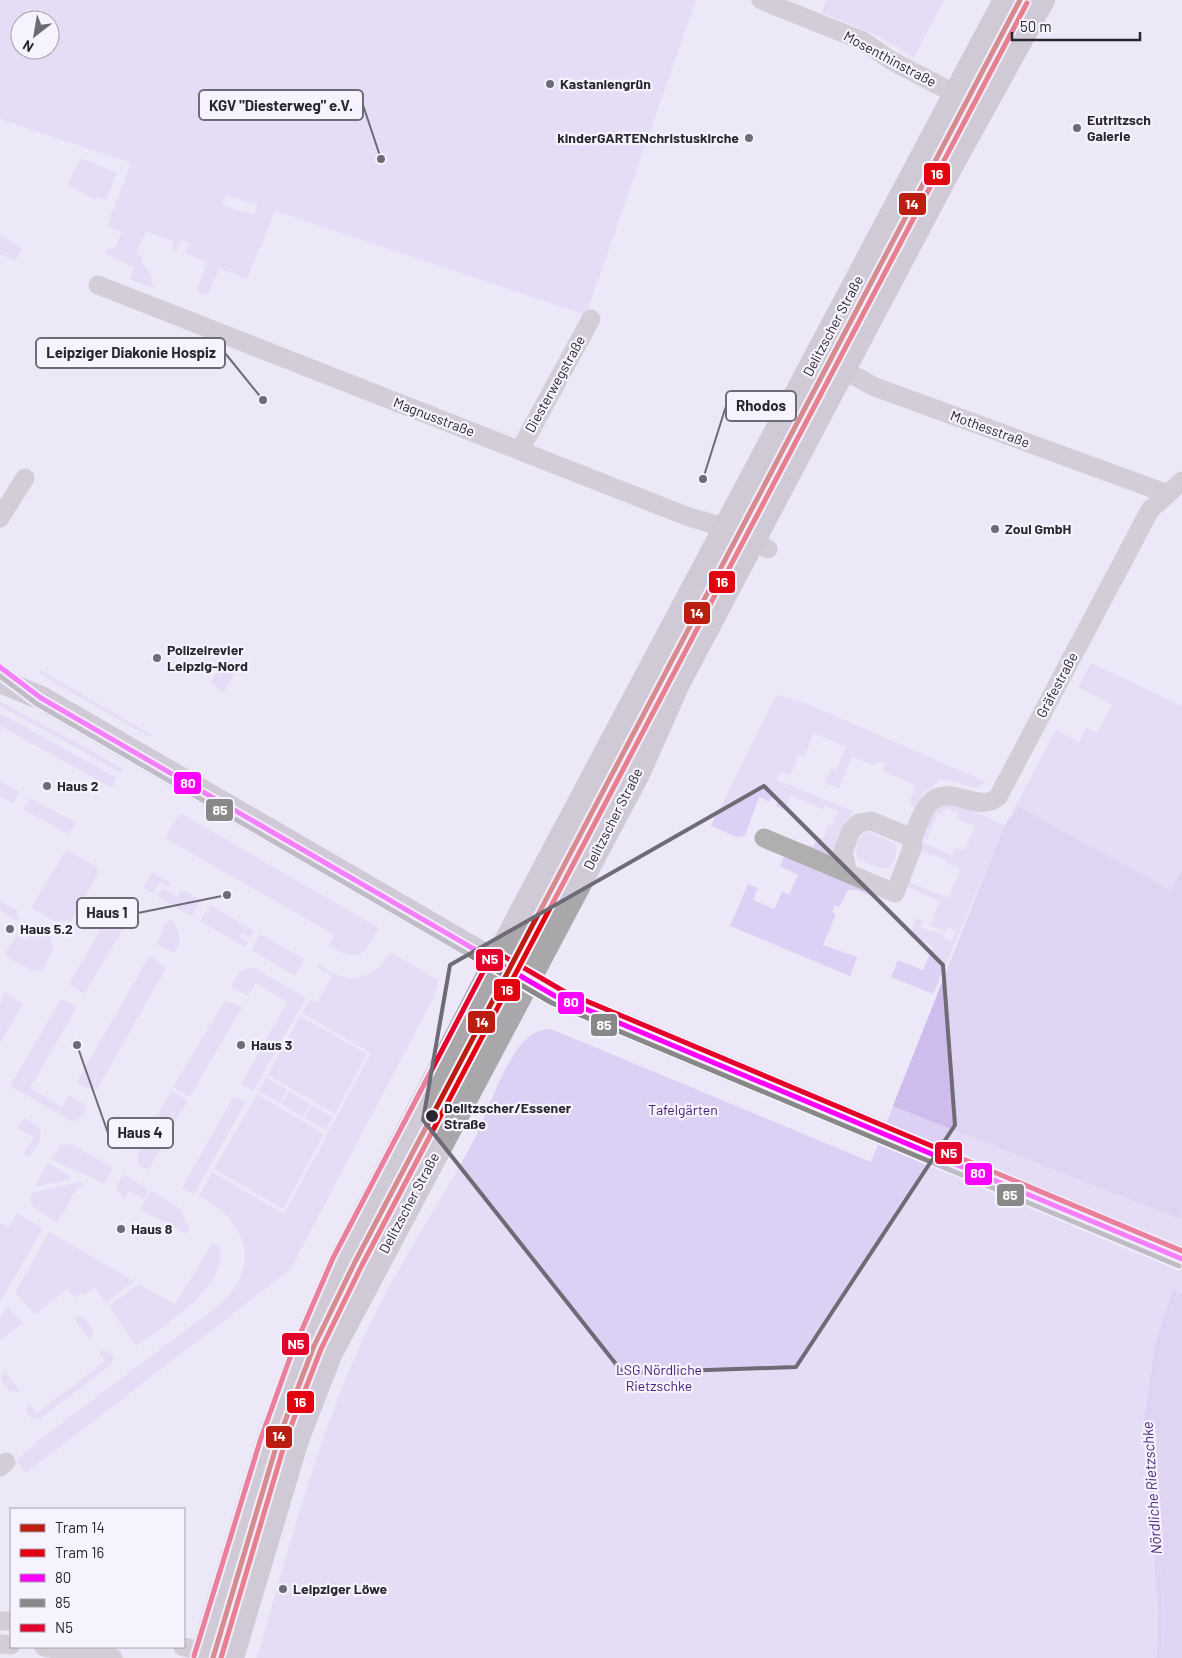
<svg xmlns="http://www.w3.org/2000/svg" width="1182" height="1658" font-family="Barlow,sans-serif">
<rect width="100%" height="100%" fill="#ede8f8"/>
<g fill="#dcd1f4" fill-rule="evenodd">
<path d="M0,0H696L586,315L275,211L247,279L219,268L208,295L196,291L207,262L185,253L189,243L181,240L176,253L171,250L174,242L146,231L136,254L143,257L141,262L150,272L153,288L130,279L134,267L105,254L107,249H114L122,232L107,226L131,163L0,119ZM20,20H50V50H20ZM225,195L257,205L254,215L222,205Z"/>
<polygon points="827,0 944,0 914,57 880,37 821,12"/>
<polygon points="81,158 117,173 106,200 96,196 94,199 67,184"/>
<polygon points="0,235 22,248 15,261 0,254"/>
<polygon points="225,658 239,666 223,692 210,683"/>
<path d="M1091,663L1182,706V1658H257C290,1545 319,1429 371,1322C402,1258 442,1200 475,1138C490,1110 512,1026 551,1029L871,1162L990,860L933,994L891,977L898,960L923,970L933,946L910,936L917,918L923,920L921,928L943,934L942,936L952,941L956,931L948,927L946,932L930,925L940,901L907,887L898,902L894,903L904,880L949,898L960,869L947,863L948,861L921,851L919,841L952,855L955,848L965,850L975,826L957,819L959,813L946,808L942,814H937L927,839L922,835L935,808L953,803L1005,825L1056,730L1079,742L1086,728L1097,733L1112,705L1078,687Z"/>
<polygon points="40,670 152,735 147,736 40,674"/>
<polygon points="776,695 808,704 986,782 976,788 951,781 940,780 924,793 916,808 909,805 916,786 883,771 886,763 879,762 874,765 852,757 839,789 825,782 831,768 836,770 846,747 814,733 804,757 797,755 795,761 797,762 790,775 781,772 777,780 853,811 833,861 802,848 804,844 813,847 818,837 823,838 829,824 832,825 838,811 825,806 823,810 791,795 785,810 776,806 778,801 771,798 770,802 759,797 745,836 736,837 711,826"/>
<polygon points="0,701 124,769 122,773 0,706"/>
<polygon points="0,713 117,778 112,788 0,726"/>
<polygon points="0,781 20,792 13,803 0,796"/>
<polygon points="30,798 77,823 68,834 24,810"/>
<path d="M180,813L379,928C362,956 361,964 329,946L334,935L165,838Z"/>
<path d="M867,831L896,844V856L889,868H879L858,859C853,849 858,837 867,831Z"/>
<polygon points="66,850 96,866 98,873 71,921 56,922 31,908"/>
<polygon points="786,852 878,891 877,898 857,890 848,890 839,907 835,905 832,912 836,914 823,945 857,957 850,976 730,926 748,884 758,888 753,900 774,909 782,892 789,895 798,875 780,866"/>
<polygon points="152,872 171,883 169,887 160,882 153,894 143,888"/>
<polygon points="162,888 177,897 182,889 201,900 191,916 157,897"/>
<polygon points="123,898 137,906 84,994 71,986 70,982 118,899"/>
<polygon points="0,901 17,910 19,922 0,911"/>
<polygon points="210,905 254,931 250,938 242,933 240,937 248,942 245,947 200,921"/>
<path d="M170,919C181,929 182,940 175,953L156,944L164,930L161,928Z"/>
<polygon points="41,929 49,933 54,948 42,971 30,970 5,955 17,933 19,937 26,941 32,932"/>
<polygon points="260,934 304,959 295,976 251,950"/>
<path d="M390,952L438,980L435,995L290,1270L26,1473L16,1461L39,1440L214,1309C263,1270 251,1224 199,1196L212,1172L284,1214L371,1053L302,1013L310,1000L316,1003L332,976L317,967L318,964C325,968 332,974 340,976C361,984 380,970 390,952Z"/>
<polygon points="150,955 166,968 96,1091 76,1083"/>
<polygon points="249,968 255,968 306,998 253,1091 241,1084 287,1002 256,983 248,996 233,988 232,985 239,973"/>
<polygon points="3,992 23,1004 0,1043 0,1003 4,996"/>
<polygon points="61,999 77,1007 30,1088 62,1107 69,1095 87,1107 82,1116 73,1122 12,1087 11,1084"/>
<polygon points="225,1000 242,1007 190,1097 173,1087"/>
<polygon points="300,1016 367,1054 335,1114 268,1075"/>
<polygon points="266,1077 287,1090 279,1103 258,1091"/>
<polygon points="171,1091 188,1100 168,1136 152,1124"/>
<polygon points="289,1091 310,1104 303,1117 281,1104"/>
<polygon points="257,1094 324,1134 283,1209 214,1169"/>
<polygon points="233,1097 246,1102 194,1194 182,1188"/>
<polygon points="312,1105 333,1117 326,1130 305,1118"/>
<polygon points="24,1118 37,1125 41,1131 40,1141 30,1157 24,1154 34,1137 17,1128"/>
<polygon points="143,1139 162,1147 148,1170 138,1164 138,1148"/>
<path d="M71,1144L113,1168L104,1184C86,1174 69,1169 51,1159L61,1145Z"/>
<polygon points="48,1163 71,1176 71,1179 34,1187"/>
<polygon points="123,1174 149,1189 143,1199 129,1191 124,1200 116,1188"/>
<polygon points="80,1182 85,1185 83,1188 78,1186 57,1223 32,1206 30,1197 32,1193"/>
<polygon points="151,1190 182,1210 186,1224 190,1227 186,1234 140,1209"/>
<polygon points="17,1213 43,1228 0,1302 0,1223 8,1227"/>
<polygon points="49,1232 134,1281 106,1303 95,1287 85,1295 82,1293 75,1298 67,1289 35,1315 15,1293"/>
<path d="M213,1242L219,1246C230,1287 164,1325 136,1346L109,1306L138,1284L175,1304Z"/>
<polygon points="7,1306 23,1323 0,1341 0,1318"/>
<path d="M79,1316C87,1318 93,1327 93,1335L89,1339L74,1319Z"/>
<path d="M102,1350C108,1350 111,1353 114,1358L110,1365L40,1419L30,1418L26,1410L29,1404L37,1413L105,1361L99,1352Z"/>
<polygon points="5,1371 20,1391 18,1392 9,1391 2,1381 2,1375"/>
</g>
<g fill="#cebdec">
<polygon points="1019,807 1170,890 1182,870 1182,1207 1180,1219 893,1106 1005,825"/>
<polygon points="1178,1292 1182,1294 1182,1658 1162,1658 1164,1614 1148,1421 1162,1338"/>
</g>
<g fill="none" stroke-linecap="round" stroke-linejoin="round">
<polyline stroke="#cebaf2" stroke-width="5" points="1159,1658 1161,1614 1146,1422 1159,1339 1175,1291"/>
<g stroke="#b1aeb0" stroke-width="19">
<polyline points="761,0 863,41 892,61 946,89 971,96 993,95"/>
<polyline points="98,285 689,517 727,528 768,549"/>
<polyline points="817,356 875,387 1168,494"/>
<polyline points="520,450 591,319"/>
<polyline points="0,518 25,478"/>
<polyline points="764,838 895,893 913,846 912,841"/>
<path d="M848,873L843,852L851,831L859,823L871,821L908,836L912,841C916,829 920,815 928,805C947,780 978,815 998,797L1150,510L1182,481"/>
<polyline points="0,1467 6,1462"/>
<polyline points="0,1621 11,1621"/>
<polyline points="0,1644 11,1645"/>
<polyline points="44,1647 113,1658"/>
<polyline points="183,1647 204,1651 217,1658"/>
</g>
<g stroke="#aaa7aa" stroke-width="24">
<polyline points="0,681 41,698 555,996 1182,1259"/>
<polyline points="201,1658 268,1440 298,1358 340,1261 519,916 1005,0"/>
<polyline points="232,1658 297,1440 330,1355 638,774 678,684 947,174 1043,0"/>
</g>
<g stroke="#f6f2fe" stroke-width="9">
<polyline id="bus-1" points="0,667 41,698 555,996 1182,1259"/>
</g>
<g stroke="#f6f2fe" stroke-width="9">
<polyline id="bus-2" points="0,676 37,704 552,1003 1179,1266"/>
</g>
<g stroke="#f6f2fe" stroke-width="9">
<polyline id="bus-3" points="194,1656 261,1438 291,1355 333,1258 493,953 500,954 565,992 1182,1251"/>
</g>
<use href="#bus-1" stroke="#f0f" stroke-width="5"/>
<use href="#bus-2" stroke="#888" stroke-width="5"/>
<use href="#bus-3" stroke="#e4002b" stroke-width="5"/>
<g stroke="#f6f2fe" stroke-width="9">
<polyline id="tram-1" points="213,1658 279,1437 314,1346 355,1262 1020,0"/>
</g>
<g stroke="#f6f2fe" stroke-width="9">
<polyline id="tram-2" points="221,1658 286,1439 321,1349 362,1265 1027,3"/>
</g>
<use href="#tram-1" stroke="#bb1e10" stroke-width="5"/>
<use href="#tram-2" stroke="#e3000f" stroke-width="5"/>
</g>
<path d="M0 0H1182V1658H0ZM764,786L943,965L955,1125L796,1367L623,1373L423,1120L450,965Z" fill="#ede8f8" fill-opacity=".55" fill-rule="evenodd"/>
<path fill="none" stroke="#6e6a76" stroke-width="4" stroke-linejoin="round" d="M764,786L943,965L955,1125L796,1367L623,1373L423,1120L450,965Z"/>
<g fill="#6e6a76" stroke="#f6f2fe" stroke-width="2">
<circle cx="550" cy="84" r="5"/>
<circle cx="1077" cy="128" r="5"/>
<circle cx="749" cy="138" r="5"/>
<circle cx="995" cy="529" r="5"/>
<circle cx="157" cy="658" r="5"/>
<circle cx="47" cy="786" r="5"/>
<circle cx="10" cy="929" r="5"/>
<circle cx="241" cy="1045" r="5"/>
<circle cx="121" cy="1229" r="5"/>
<circle cx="283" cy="1589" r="5"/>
</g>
<circle fill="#292630" stroke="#f6f2fe" stroke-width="2" cx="432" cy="1116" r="7"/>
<g text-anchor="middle" stroke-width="4.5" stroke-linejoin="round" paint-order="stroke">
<g font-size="14" fill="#292630" stroke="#f6f2fe">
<text transform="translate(890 59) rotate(28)" y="5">Mosenthinstraße</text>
<text transform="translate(833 326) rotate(-62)" y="5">Delitzscher Straße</text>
<text transform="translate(555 384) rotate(-61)" y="5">Diesterwegstraße</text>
<text transform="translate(434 417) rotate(21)" y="5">Magnusstraße</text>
<text transform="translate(990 429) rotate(20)" y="5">Mothesstraße</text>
<text transform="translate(1057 685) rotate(-62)" y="5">Gräfestraße</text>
<text transform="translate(613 819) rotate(-63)" y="5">Delitzscher Straße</text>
<text transform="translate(409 1203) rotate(-62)" y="5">Delitzscher Straße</text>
</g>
<g font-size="14" font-weight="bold" fill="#292630" stroke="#f6f2fe" text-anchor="start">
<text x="560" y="89">Kastaniengrün</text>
<text x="1087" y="125">Eutritzsch<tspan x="1087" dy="16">Galerie</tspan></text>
<text x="739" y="143" text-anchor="end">kinderGARTENchristuskirche</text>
<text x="1005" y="534">Zoul GmbH</text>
<text x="167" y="655">Polizeirevier<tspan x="167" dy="16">Leipzig-Nord</tspan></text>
<text x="57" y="791">Haus 2</text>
<text x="20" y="934">Haus 5.2</text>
<text x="251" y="1050">Haus 3</text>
<text x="131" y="1234">Haus 8</text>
<text x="293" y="1594">Leipziger Löwe</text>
</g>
<g font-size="14" font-weight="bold" fill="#292630" stroke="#f6f2fe" text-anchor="start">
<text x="444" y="1113">Delitzscher/Essener<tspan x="444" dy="16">Straße</tspan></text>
</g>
<g font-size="14" fill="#482176" stroke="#f6f2fe">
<text x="683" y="1115">Tafelgärten</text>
<text x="659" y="1375">LSG Nördliche<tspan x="659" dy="16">Rietzschke</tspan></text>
</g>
<g font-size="15" font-style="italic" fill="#4c257a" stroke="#f6f2fe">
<text transform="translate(1152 1488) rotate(-94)" y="5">Nördliche Rietzschke</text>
</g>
</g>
<path fill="none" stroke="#6e6a76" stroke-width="2" d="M381 159L363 105M263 400L225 353M703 479L726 406M227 895L138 913M77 1045L108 1133"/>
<g fill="#6e6a76" stroke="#f6f2fe" stroke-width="2">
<circle cx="381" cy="159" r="5"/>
<circle cx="263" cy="400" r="5"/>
<circle cx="703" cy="479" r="5"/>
<circle cx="227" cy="895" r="5"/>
<circle cx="77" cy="1045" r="5"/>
</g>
<g fill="#f6f2fe" stroke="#6e6a76" stroke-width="2">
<rect x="199" y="90" width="164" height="30" rx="5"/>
<rect x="36" y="338" width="189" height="30" rx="5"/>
<rect x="726" y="391" width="70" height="30" rx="5"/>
<rect x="77" y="898" width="61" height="30" rx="5"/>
<rect x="108" y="1118" width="65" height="30" rx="5"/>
</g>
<g font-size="15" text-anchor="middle" font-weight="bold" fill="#292630">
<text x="281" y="111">KGV "Diesterweg" e.V.</text>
<text x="131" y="358">Leipziger Diakonie Hospiz</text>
<text x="761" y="411">Rhodos</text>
<text x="107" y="918">Haus 1</text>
<text x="140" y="1138">Haus 4</text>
</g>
<g stroke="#f6f2fe" stroke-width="2">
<rect x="923" y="162" width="28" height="24" rx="5" fill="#e3000f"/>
<rect x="898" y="192" width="29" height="24" rx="5" fill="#bb1e10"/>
<rect x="708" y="570" width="28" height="24" rx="5" fill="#e3000f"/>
<rect x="683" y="601" width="28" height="24" rx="5" fill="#bb1e10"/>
<rect x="173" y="771" width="29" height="24" rx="5" fill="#f0f"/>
<rect x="205" y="798" width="29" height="24" rx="5" fill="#888"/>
<rect x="475" y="948" width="29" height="24" rx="5" fill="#e4002b"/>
<rect x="493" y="978" width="28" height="24" rx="5" fill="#e3000f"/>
<rect x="557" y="991" width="28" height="24" rx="5" fill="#f0f"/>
<rect x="467" y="1010" width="29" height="24" rx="5" fill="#bb1e10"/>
<rect x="590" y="1013" width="28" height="24" rx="5" fill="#888"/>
<rect x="934" y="1141" width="29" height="24" rx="5" fill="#e4002b"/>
<rect x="964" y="1162" width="29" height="24" rx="5" fill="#f0f"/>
<rect x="996" y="1183" width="29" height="24" rx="5" fill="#888"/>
<rect x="281" y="1332" width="29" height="24" rx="5" fill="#e4002b"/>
<rect x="286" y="1390" width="29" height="24" rx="5" fill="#e3000f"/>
<rect x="265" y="1425" width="28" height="24" rx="5" fill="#bb1e10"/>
</g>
<g font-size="14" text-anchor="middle" font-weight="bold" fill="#fff">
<text x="937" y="179">16</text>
<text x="912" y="209">14</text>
<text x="722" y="587">16</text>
<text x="697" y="618">14</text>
<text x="188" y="788">80</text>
<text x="220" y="815">85</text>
<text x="490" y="964">N5</text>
<text x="507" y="995">16</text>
<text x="571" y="1007">80</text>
<text x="482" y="1027">14</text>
<text x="604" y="1030">85</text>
<text x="949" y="1158">N5</text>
<text x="978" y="1178">80</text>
<text x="1010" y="1200">85</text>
<text x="296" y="1349">N5</text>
<text x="300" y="1407">16</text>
<text x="279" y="1441">14</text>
</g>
<rect x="10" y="1508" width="175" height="140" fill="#f6f2fe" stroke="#a4a0ac"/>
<rect x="20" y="1524" width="25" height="8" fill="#bb1e10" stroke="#a4a0ac"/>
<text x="55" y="1533" font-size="15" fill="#292630">Tram 14</text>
<rect x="20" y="1549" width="25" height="8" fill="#e3000f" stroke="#a4a0ac"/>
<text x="55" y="1558" font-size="15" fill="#292630">Tram 16</text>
<rect x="20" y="1574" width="25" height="8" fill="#ff00ff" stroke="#a4a0ac"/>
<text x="55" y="1583" font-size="15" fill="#292630">80</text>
<rect x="20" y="1599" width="25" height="8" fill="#888888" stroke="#a4a0ac"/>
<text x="55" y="1608" font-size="15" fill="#292630">85</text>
<rect x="20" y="1624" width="25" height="8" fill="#e4002b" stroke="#a4a0ac"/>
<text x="55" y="1633" font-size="15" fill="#292630">N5</text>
<g transform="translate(35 35) rotate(211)"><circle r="24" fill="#f6f2fe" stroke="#a4a0ac"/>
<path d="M0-4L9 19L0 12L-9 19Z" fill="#6e6a76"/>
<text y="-8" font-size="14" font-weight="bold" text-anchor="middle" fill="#292630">N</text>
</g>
<path d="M1012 32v8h128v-8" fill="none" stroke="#292630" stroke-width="2.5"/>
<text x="1020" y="32" font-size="15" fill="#292630" stroke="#f6f2fe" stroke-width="4" paint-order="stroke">50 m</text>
</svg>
